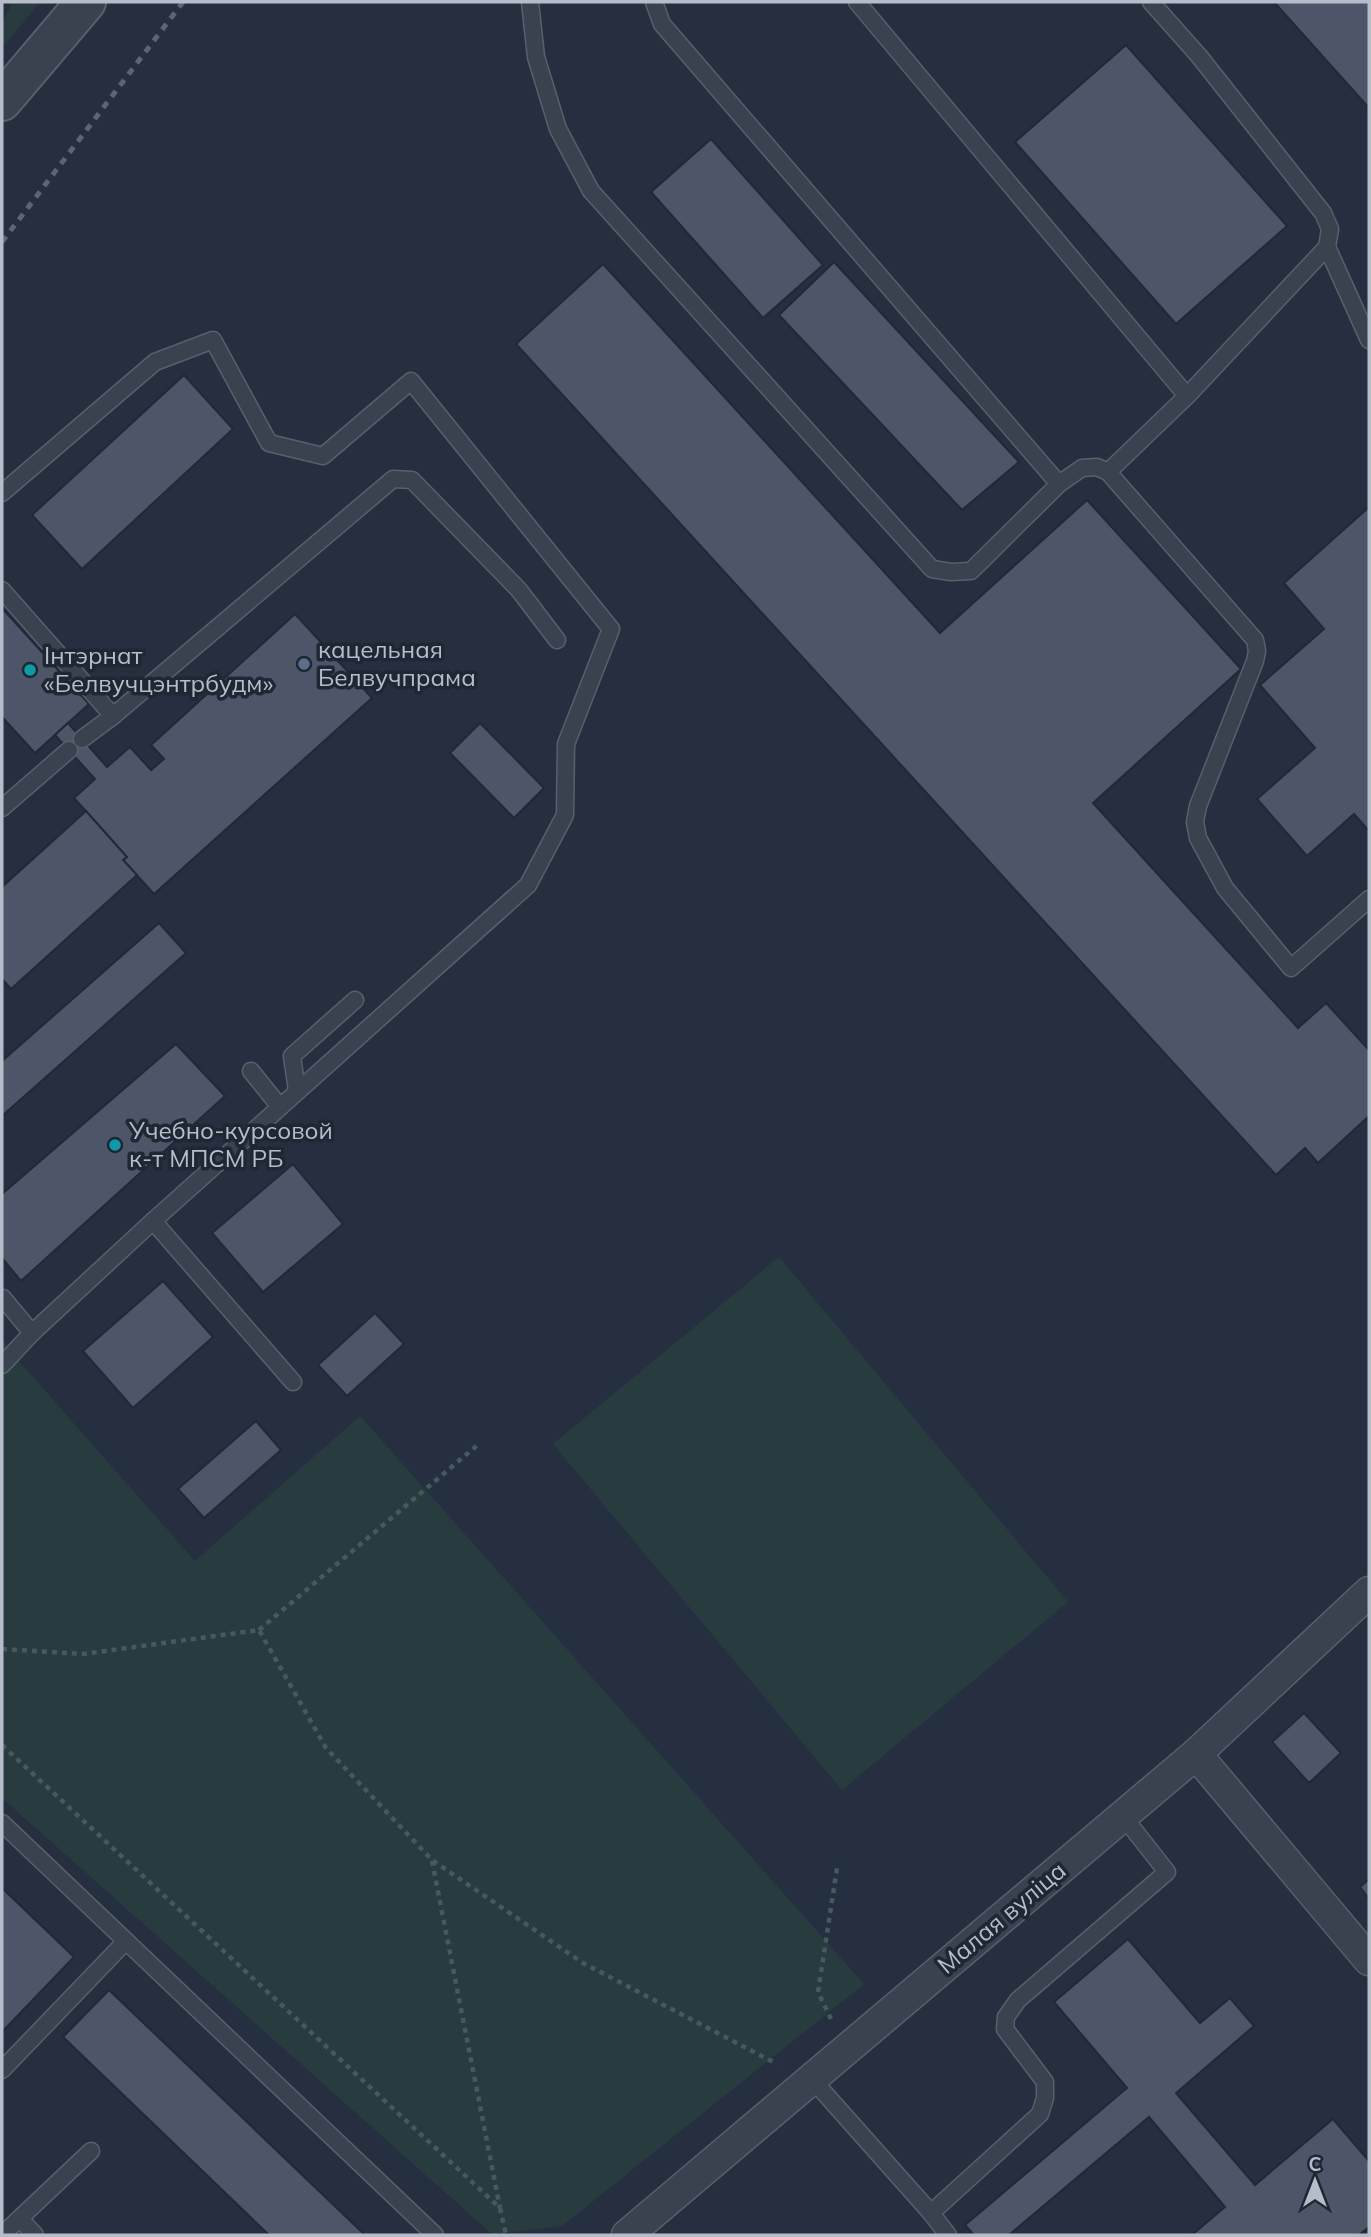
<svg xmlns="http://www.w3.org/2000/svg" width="1371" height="2237" font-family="Mulish,sans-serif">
<rect width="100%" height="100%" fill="#262f3f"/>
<g fill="#283c40">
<polygon points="13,2 40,2 2,48 2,23"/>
<polygon points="779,1257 1068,1602 842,1790 553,1444"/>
<polygon points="2,1339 25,1368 195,1561 360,1416 864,1984 562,2226 492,2234 2,1798"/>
</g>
<g fill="#4c5668" stroke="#212836" stroke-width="2">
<polygon points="1274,2 1369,2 1369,108"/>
<polygon points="1126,45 1287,226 1176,324 1015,142"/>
<polygon points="711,139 823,265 763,318 651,192"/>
<polygon points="834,262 1019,462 962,510 779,315"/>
<polygon points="603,264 940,633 1087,500 1241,669 1093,803 1298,1028 1326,1003 1369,1050 1369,1116 1318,1163 1305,1148 1276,1175 516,344"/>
<polygon points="184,375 233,429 82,569 32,515"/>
<polygon points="1369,507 1369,831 1354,814 1307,856 1257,799 1315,748 1260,685 1324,629 1284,583"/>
<polygon points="2,608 89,704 35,753 2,717"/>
<polygon points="295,614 372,698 154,894 123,860 127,857 74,798 95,779 55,735 68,723 107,767 130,747 151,770 164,759 151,745"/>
<polygon points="480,723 544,788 514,818 450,753"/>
<polygon points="86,811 127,857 123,860 137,875 11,989 2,979 2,887"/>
<polygon points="159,923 186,953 2,1116 2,1061"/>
<polygon points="176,1044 225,1096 21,1281 2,1258 2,1194"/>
<polygon points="293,1164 343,1224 263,1292 212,1233"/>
<polygon points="163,1281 213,1337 133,1408 83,1351"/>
<polygon points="375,1313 404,1344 347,1396 318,1365"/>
<polygon points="256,1421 281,1450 204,1518 178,1489"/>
<polygon points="1304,1713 1341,1753 1309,1783 1272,1742"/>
<polygon points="1369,1879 1369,1899 1360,1887"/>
<polygon points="2,1888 74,1957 2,2032"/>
<polygon points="1128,1939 1200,2023 1230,1998 1254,2026 1176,2093 1255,2185 1333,2119 1369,2161 1369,2227 1359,2235 1192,2235 1225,2207 1149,2117 1009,2235 974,2235 965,2225 1127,2088 1054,2002"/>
<polygon points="109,1990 365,2235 269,2235 63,2037"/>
</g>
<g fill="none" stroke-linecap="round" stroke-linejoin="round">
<g stroke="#585f6d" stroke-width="19">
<g id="service">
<polyline points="530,2 536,57 558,129 591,191 932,569 951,572 971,571 1059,484 1082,468 1097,467 1108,472 1255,640 1257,651 1255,661 1198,806 1195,822 1198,838 1225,888 1291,968 1369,899"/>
<polyline points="654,2 662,24 1059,484"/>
<polyline points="857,2 1187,396"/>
<polyline points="1327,247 1369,340"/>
<polyline points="1108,472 1187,396 1327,247 1330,229 1323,213 1199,56 1151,2"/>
<polyline points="2,493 155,362 213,340 269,443 323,456 411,381 611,629 566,744 565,815 528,885 153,1221 32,1333 2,1365"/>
<polyline points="2,590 113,716"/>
<polyline points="82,739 113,716 393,479 412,480 519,590 557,640"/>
<polyline points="2,808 69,750"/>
<polyline points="251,1071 280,1107"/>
<polyline points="297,1091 292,1056 355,1000"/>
<polyline points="153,1221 293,1382"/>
<polyline points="3,1298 32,1333"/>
<polyline points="2,1823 435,2235"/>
<polyline points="2,2070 126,1941"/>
<polyline points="812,2079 931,2213"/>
<polyline points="20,2219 35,2235"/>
<polyline points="2,2235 91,2151"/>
<polyline points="948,2235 931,2213 1040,2114 1045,2098 1045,2082 1005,2029 1006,2017 1018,2000 1167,1872 1123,1816"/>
</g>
</g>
<g stroke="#585f6d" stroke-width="33">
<g id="minor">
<polyline points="1196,1754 1369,1960"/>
<polyline points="627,2235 1196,1754 1369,1592"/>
</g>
</g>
<g stroke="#585f6d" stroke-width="42">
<polyline id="tertiary" points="2,101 86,2"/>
</g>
<g stroke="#46595d" stroke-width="4.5" stroke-dasharray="5 5" stroke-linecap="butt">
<polyline points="259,1630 480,1443"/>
<polyline points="2,1649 83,1654 259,1630 326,1748 432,1860 583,1963 777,2064"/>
<polyline points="2,1745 500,2208 506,2235"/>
<polyline points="432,1861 500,2208"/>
<polyline points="831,2019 818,1992 837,1868"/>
</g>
<use href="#service" stroke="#3a414f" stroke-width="16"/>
<use href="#minor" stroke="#3a414f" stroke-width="30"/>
<use href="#tertiary" stroke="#3a414f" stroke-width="38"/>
<polyline stroke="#5c6576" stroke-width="5" stroke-dasharray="7 7" stroke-linecap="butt" points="2,242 183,2"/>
</g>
<circle fill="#5c6f8a" stroke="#1f2634" stroke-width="2.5" cx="304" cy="664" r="7"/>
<g fill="#0f9aa8" stroke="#1f2634" stroke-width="2.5">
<circle cx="30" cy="670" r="7"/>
<circle cx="115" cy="1145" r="7"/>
</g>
<g text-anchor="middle" stroke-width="7" stroke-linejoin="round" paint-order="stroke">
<g font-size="24" fill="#b6bdca" stroke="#1f2634" text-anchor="start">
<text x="318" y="658">кацельная<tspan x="318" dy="28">Белвучпрама</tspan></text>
<text x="44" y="664">Інтэрнат<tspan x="44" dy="28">«Белвучцэнтрбудм»</tspan></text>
<text x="129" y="1139">Учебно-курсовой<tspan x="129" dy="28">к-т МПСМ РБ</tspan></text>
</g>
<g font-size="24" fill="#b6bdca" stroke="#1f2634">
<text transform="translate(1002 1918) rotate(-40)" y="8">Малая вуліца</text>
</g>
</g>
<rect width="1371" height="2237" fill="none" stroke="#b6bdca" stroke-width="7"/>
<g transform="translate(1315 2181)" stroke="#1f2634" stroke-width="5" paint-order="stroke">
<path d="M0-5L12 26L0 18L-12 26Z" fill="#b6bdca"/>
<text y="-10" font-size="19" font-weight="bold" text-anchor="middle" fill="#b6bdca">С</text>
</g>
</svg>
